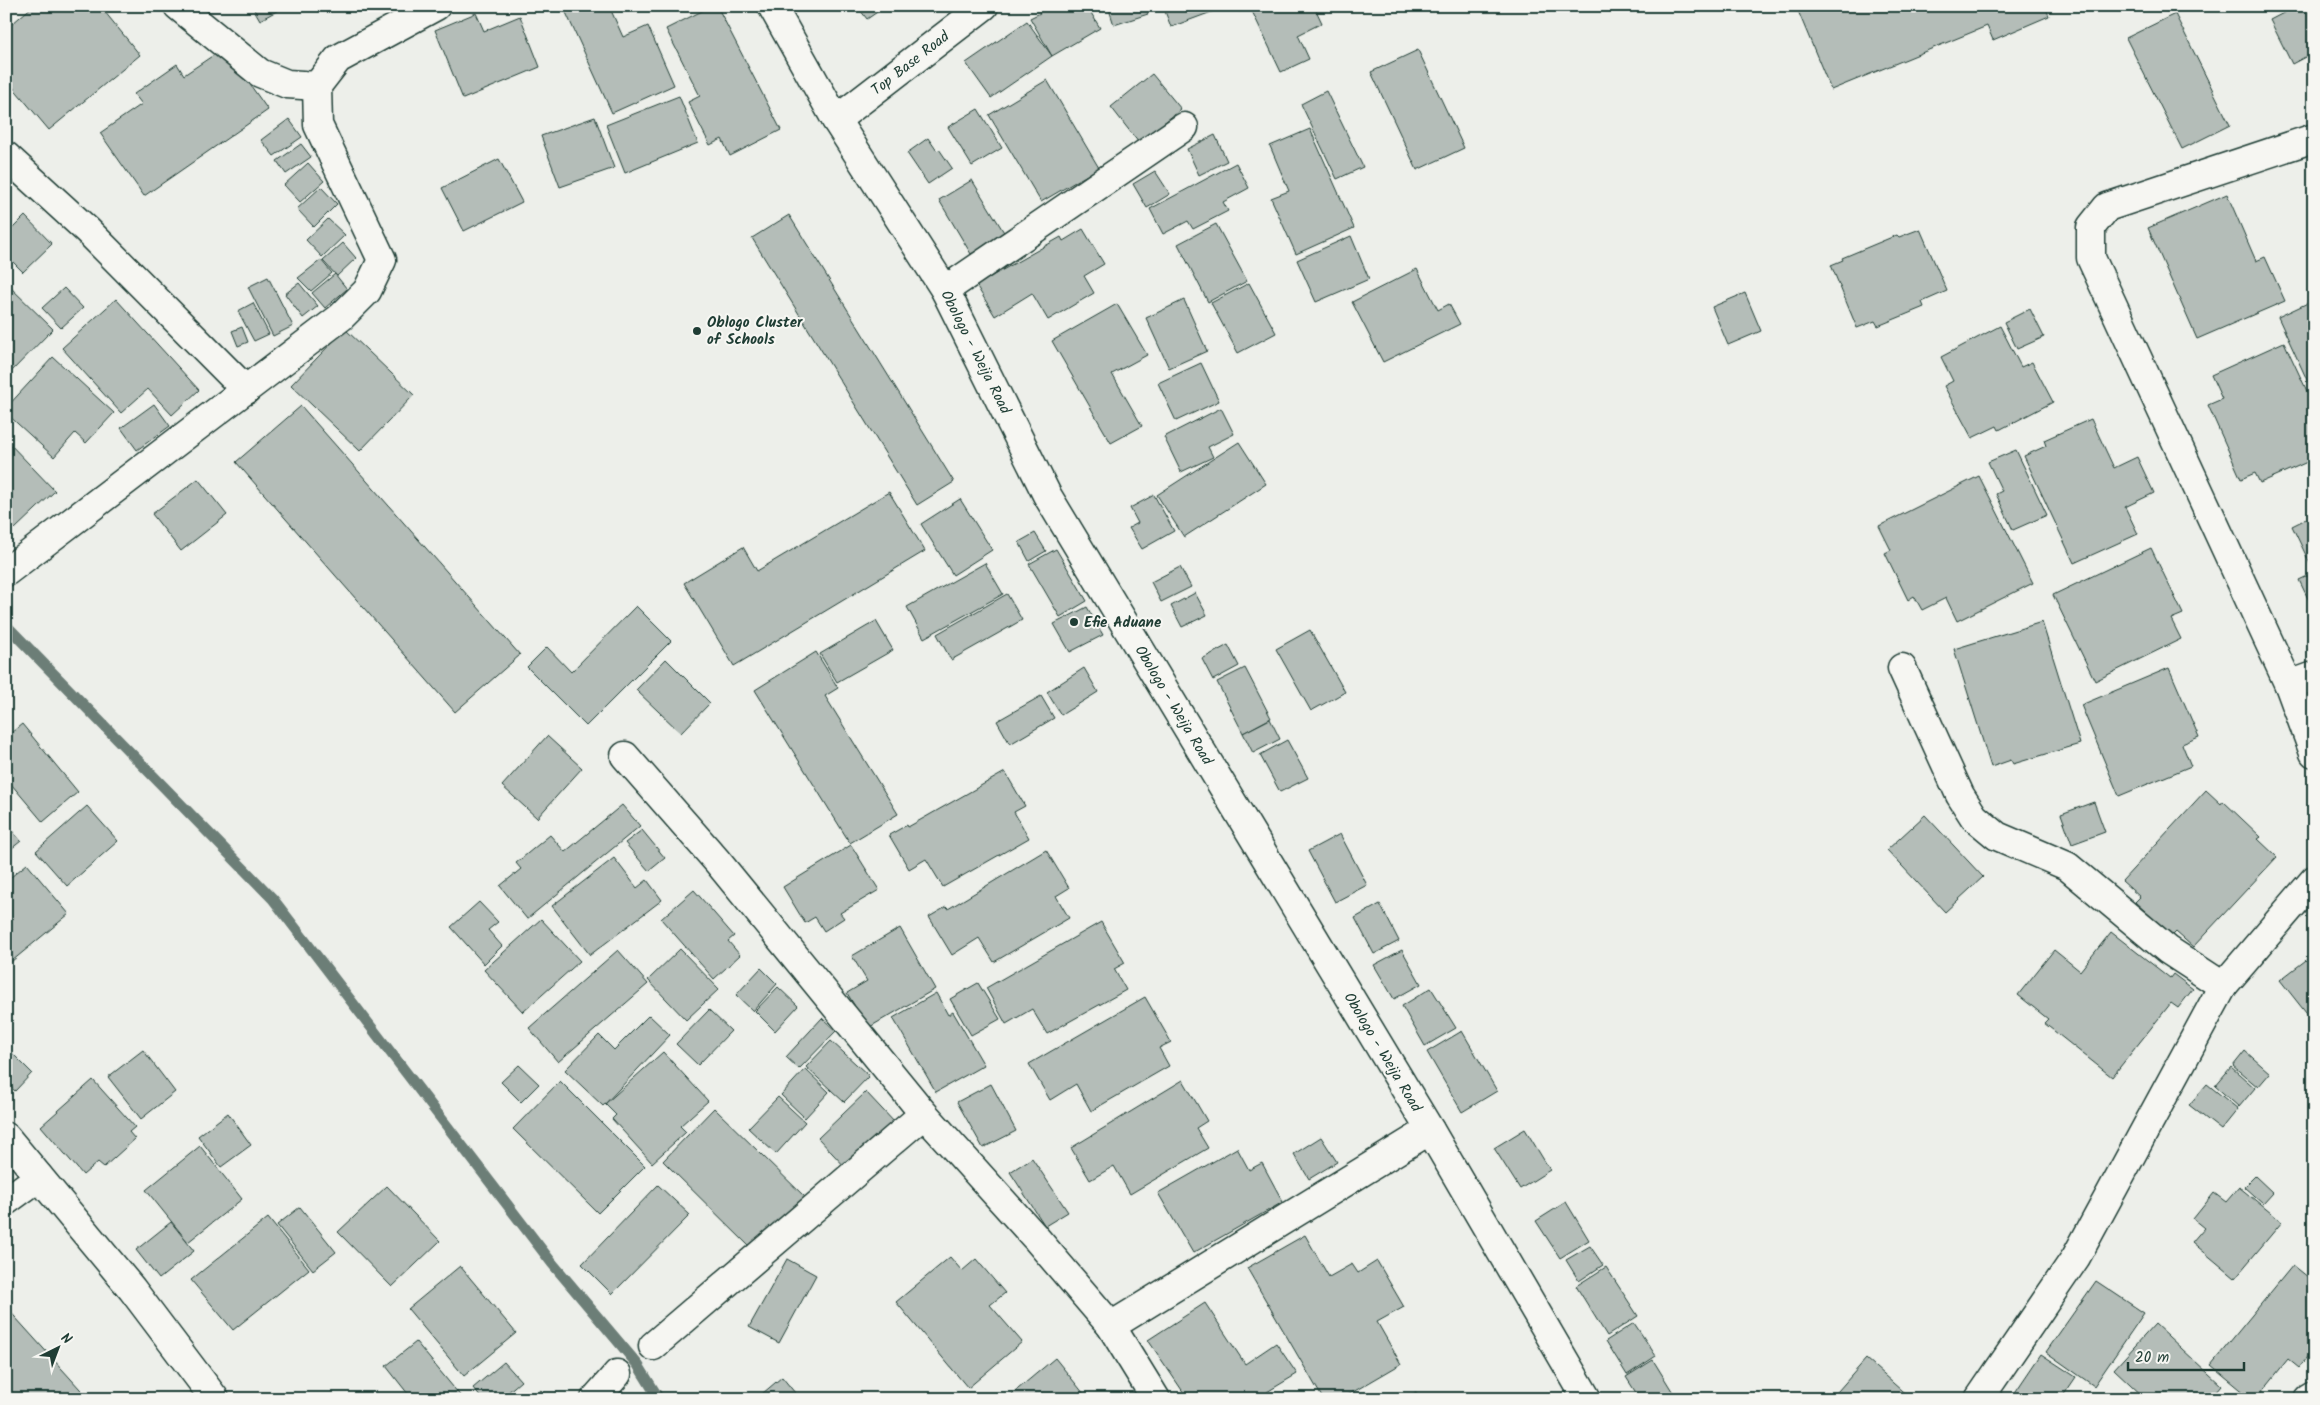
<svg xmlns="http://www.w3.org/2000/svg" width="2320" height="1405" font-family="Kalam,sans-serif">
<rect width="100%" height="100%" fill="#edefea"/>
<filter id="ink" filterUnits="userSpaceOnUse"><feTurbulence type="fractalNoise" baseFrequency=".02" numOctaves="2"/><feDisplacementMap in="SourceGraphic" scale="10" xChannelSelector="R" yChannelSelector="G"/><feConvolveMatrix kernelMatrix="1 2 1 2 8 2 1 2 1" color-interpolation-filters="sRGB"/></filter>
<g filter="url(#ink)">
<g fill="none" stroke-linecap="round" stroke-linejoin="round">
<polyline stroke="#6c7e77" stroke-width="11" points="6,625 273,899 552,1263 638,1365 659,1399"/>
</g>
<g fill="#b4bdb8" stroke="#1f3d34">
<polygon points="33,6 100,6 140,55 49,130 6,79 6,29"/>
<polygon points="252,6 286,6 260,20"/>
<polygon points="563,6 609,6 623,37 648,26 674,85 612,113"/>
<polygon points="712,6 717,6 781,130 730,156 722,139 710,145 688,102 700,96 666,29"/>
<polygon points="857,6 886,6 867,19"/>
<polygon points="1036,6 1087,6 1100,28 1052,56 1030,18 1040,13"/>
<polygon points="1108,6 1145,6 1148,14 1114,25"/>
<polygon points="1163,6 1225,6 1225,7 1171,27"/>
<polygon points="1237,6 1252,6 1239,12"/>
<polygon points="1257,6 1284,6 1285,9 1291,6 1314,6 1322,23 1298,35 1309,59 1281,72 1251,9"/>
<polygon points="1796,6 2045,6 2049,16 1993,40 1987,26 1831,90"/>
<polygon points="2297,6 2314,6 2314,69 2307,56 2292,64 2270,20"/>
<polygon points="476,13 484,31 520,16 540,67 463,99 435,30"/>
<polygon points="2175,14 2230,125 2182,149 2126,38"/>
<polygon points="1027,21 1052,56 991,98 966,63"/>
<polygon points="224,48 268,110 144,196 100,133 142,104 134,94 177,64 184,75"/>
<polygon points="1418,50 1464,148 1417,170 1371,72"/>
<polygon points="1152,74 1181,109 1139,143 1111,107"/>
<polygon points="1047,80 1099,168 1041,202 989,115"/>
<polygon points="1326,91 1363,167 1337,179 1301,104"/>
<polygon points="679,96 698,143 625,173 606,125"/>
<polygon points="978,109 1002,148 972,166 948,127"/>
<polygon points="595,117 614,168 560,187 541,136"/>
<polygon points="289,119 302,137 274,156 261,140"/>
<polygon points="1310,129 1354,228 1296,254 1271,198 1289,191 1270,146"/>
<polygon points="1215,135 1227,161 1199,175 1187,149"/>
<polygon points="928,138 937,151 939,149 952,168 928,184 907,153"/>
<polygon points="301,144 311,157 286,174 277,161"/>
<polygon points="499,159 522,202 464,231 442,188"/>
<polygon points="308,163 324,181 300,202 284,185"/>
<polygon points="1236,163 1249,188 1223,202 1228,211 1193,229 1188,221 1163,234 1150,209"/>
<polygon points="1155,171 1170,194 1147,208 1133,184"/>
<polygon points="972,180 1005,234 971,254 939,200"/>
<polygon points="321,187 337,204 314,227 297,209"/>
<polygon points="2227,194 2256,261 2265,257 2285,301 2197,339 2148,228"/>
<polygon points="789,215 954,482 917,505 752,238"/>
<polygon points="25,216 52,244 23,272 6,255 6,235"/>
<polygon points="328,219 345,235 322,257 306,240"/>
<polygon points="1216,224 1247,281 1208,302 1178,244"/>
<polygon points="1083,229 1104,264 1084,276 1094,293 1048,320 1032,293 995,316 976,285 1061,237 1063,241"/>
<polygon points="1920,229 1947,291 1922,302 1924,307 1878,326 1875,321 1857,328 1831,265 1843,260 1842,258 1897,235 1899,237"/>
<polygon points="1351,236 1369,279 1316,302 1297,260"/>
<polygon points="343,243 356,258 337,276 323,261"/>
<polygon points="321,260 332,273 311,291 298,278"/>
<polygon points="1417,269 1438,310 1449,304 1460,324 1383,362 1352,302"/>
<polygon points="335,274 347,289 325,308 312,293"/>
<polygon points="268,277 293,326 273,336 248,287"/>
<polygon points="6,283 53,329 6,377"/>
<polygon points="299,283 318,306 303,318 285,294"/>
<polygon points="1249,283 1276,333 1238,353 1211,303"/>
<polygon points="64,288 83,308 61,328 42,308"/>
<polygon points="1745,293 1761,331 1728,345 1712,307"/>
<polygon points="116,299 199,390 172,415 148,389 121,413 62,348"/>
<polygon points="1184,300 1207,351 1169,368 1146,318"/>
<polygon points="2312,301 2314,306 2314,380 2308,382 2278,317"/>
<polygon points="253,303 269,334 254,341 238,311"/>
<polygon points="1117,304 1147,355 1112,374 1142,426 1111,443 1052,341"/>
<polygon points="2030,309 2044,337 2017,349 2004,322"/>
<polygon points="2000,326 2021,367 2032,362 2053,402 1999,430 1997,426 1972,438 1944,386 1953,381 1941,357"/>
<polygon points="242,327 248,342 238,346 232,331"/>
<polygon points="345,329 414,395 360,451 291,385"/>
<polygon points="2284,342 2314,406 2314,459 2260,483 2255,473 2241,479 2208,405 2222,399 2211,375"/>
<polygon points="53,357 114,413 86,443 75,433 54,457 6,413 6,408"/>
<polygon points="1201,363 1219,401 1176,421 1158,383"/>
<polygon points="154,404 170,426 137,450 121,428"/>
<polygon points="301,406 520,655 455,712 236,462"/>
<polygon points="1221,408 1234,434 1208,447 1213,457 1181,472 1164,437"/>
<polygon points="2091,419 2114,468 2137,457 2154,493 2125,507 2138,534 2074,563 2024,456 2046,446 2044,440"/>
<polygon points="6,440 55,491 15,529 6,519"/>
<polygon points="1239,442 1266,484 1184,537 1157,495"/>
<polygon points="2016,450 2047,515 2013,530 1996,494 2002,491 1988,462"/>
<polygon points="1979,476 2033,583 1957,621 1946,598 1922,610 1914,596 1908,600 1885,553 1891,550 1879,526"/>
<polygon points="198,479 227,515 181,551 152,514"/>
<polygon points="889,492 925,551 734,666 684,583 743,547 757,571"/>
<polygon points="1154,495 1174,531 1142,549 1129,528 1138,523 1130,508"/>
<polygon points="960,499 992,550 953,575 921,524"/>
<polygon points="2314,515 2314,572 2292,526"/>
<polygon points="1035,533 1046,551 1029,561 1019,542"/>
<polygon points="2151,548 2183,614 2171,619 2181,639 2095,681 2053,595"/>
<polygon points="1056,549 1087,601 1060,617 1029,564"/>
<polygon points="985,563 1003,594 924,638 907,607"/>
<polygon points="1180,567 1191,587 1161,602 1151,582"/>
<polygon points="2314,573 2314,611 2299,580"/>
<polygon points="1195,593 1207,615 1182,627 1171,606"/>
<polygon points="1007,594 1022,620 951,660 937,634"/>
<polygon points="636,606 671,641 586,726 527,667 547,647 571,672"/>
<polygon points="1087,607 1103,635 1070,652 1054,624"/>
<polygon points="876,621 893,650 837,682 820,654"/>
<polygon points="2042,622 2080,744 2013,764 2011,760 1991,767 1954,649"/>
<polygon points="1310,630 1345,692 1311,711 1276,649"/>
<polygon points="1228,645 1239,666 1213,680 1202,659"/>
<polygon points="816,652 838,688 825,696 898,814 850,843 755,690"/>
<polygon points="666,659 710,703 681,733 636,690"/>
<polygon points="1084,668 1098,692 1061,715 1047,692"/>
<polygon points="1245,668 1271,718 1243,733 1217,682"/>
<polygon points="2169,668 2199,737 2182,744 2191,766 2119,796 2081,705"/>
<polygon points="1041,696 1054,718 1010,744 997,721"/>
<polygon points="1270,719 1280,739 1253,753 1243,733"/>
<polygon points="22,724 78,792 43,822 6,778 6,737"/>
<polygon points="547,736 582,768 537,818 502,786"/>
<polygon points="1287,740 1308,778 1280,792 1260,755"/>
<polygon points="1005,772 1025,806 1014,812 1029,838 943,887 926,859 909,869 889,835 907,825 908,827"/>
<polygon points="2206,790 2221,804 2223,801 2261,837 2258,839 2277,857 2193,947 2176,932 2172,936 2135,902 2140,897 2122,881"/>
<polygon points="2094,802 2105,832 2072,844 2061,814"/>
<polygon points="622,805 640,826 527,919 500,886 521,869 516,863 550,835 565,852"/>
<polygon points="87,806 118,841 67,886 36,851"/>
<polygon points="1925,815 1983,877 1945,912 1887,850"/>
<polygon points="6,824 21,841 6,853"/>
<polygon points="642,830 665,858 649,871 625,843"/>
<polygon points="1340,834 1367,885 1335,902 1308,851"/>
<polygon points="851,845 879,890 840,913 844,918 824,931 815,917 805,923 783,887"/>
<polygon points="1046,850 1069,888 1056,896 1069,918 994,962 979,938 952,955 929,917 946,907 948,909"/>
<polygon points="614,858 637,888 647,880 662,900 590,955 552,906"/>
<polygon points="27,864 69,914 6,966 6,881"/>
<polygon points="694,890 734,936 728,941 740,955 714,979 661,919"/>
<polygon points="479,902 498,922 488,930 502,946 484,964 451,927"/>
<polygon points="1380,904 1399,941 1374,954 1355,918"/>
<polygon points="541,919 580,961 523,1012 484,970"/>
<polygon points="1101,922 1125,963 1114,969 1126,990 1047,1034 1032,1009 1006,1024 986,988"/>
<polygon points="900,928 935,989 868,1028 847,993 867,981 852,956"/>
<polygon points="2111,932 2170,978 2173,974 2193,989 2178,1008 2171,1003 2112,1077 2044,1023 2048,1019 2018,995 2054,950 2080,971"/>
<polygon points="680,949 719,989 686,1020 648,980"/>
<polygon points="618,950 648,984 558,1062 529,1028"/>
<polygon points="1402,950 1421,984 1394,999 1374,965"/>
<polygon points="2314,954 2314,1023 2280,980"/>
<polygon points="761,968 777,984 753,1011 736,995"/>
<polygon points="978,983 1000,1019 971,1035 950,999"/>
<polygon points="778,987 798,1006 775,1031 755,1011"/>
<polygon points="1431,988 1456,1028 1425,1046 1402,1006"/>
<polygon points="936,993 948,1015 953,1012 984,1065 936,1092 893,1018"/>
<polygon points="1145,997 1171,1042 1159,1048 1169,1066 1091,1111 1076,1084 1050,1100 1029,1064"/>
<polygon points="709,1010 731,1031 698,1065 676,1044"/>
<polygon points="649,1015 670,1035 603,1106 565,1070 599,1035 614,1050"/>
<polygon points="822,1018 836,1031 799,1069 786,1057"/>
<polygon points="1462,1031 1497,1091 1462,1112 1427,1052"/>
<polygon points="831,1041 869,1076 844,1102 806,1067"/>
<polygon points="6,1047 32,1073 15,1091 6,1083"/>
<polygon points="143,1050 175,1092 141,1119 108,1077"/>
<polygon points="2245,1051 2270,1073 2258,1087 2233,1066"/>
<polygon points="663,1052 708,1101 680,1126 686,1132 652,1163 612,1119 616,1115 605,1104"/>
<polygon points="519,1065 539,1084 521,1102 501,1082"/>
<polygon points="2231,1067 2255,1088 2239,1107 2215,1086"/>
<polygon points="805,1069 829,1092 805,1118 781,1095"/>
<polygon points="93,1080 135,1127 129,1132 135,1139 104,1167 98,1162 83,1175 41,1126"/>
<polygon points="1183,1080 1207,1121 1196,1128 1208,1148 1130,1194 1114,1166 1090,1180 1071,1148"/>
<polygon points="560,1081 645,1166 598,1213 513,1129"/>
<polygon points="991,1084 1016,1131 983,1148 957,1102"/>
<polygon points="2207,1084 2238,1109 2221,1130 2189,1105"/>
<polygon points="866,1092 896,1124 847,1169 818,1138"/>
<polygon points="778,1097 805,1122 776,1154 748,1128"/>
<polygon points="714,1108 807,1199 755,1252 663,1161"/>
<polygon points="228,1113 251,1145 221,1167 198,1136"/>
<polygon points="1525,1129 1550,1170 1520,1189 1494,1148"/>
<polygon points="1321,1137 1337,1162 1309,1179 1294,1154"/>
<polygon points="200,1146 242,1199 188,1242 146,1190"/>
<polygon points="1237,1148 1249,1170 1262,1163 1283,1202 1193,1253 1158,1193"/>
<polygon points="1032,1158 1068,1212 1045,1226 1010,1172"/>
<polygon points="2255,1176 2273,1193 2263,1204 2244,1187"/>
<polygon points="658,1185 690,1215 612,1294 582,1264"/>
<polygon points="387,1186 440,1241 392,1287 338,1232"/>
<polygon points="2239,1187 2282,1222 2235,1278 2192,1242 2204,1228 2193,1219 2214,1193 2226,1202"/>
<polygon points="1566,1202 1589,1240 1560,1258 1536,1221"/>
<polygon points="300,1207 336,1252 313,1270 277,1225"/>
<polygon points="268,1218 309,1269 233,1330 191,1280"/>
<polygon points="171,1222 194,1251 159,1279 136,1250"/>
<polygon points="1305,1235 1329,1277 1352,1264 1358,1273 1377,1261 1404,1307 1377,1322 1401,1364 1341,1399 1323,1399 1247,1268"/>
<polygon points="1590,1246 1603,1265 1579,1281 1566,1260"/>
<polygon points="950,1257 962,1271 976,1259 1005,1293 990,1305 1022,1342 968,1388 896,1302"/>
<polygon points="787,1259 816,1275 779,1343 749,1327"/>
<polygon points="2293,1265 2314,1282 2314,1349 2299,1368 2288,1359 2256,1399 2252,1399 2211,1365"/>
<polygon points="460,1266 516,1333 464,1376 408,1309"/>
<polygon points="1606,1267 1638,1316 1607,1336 1576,1286"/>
<polygon points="2096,1281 2144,1313 2094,1386 2046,1352"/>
<polygon points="1205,1303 1245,1364 1276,1343 1297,1374 1267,1392 1272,1399 1188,1399 1148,1340"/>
<polygon points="6,1307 89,1399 6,1399"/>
<polygon points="1634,1323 1656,1356 1627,1375 1606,1341"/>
<polygon points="2155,1324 2221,1385 2209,1399 2146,1399 2114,1369"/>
<polygon points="416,1342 463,1399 412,1399 386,1366"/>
<polygon points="2041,1354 2076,1377 2061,1399 2022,1399 2014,1394"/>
<polygon points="1055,1358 1088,1399 1006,1399"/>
<polygon points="1866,1359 1911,1399 1831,1399"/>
<polygon points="1653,1360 1677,1399 1640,1399 1626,1377"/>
<polygon points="504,1362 521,1381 500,1399 482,1399 473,1388"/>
<polygon points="782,1377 800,1399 756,1399"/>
<polygon points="541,1390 549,1399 531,1399"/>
<polygon points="1416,1392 1419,1399 1404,1399"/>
</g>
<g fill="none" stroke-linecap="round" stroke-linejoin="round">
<g stroke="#1f3d34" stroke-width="31">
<g id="street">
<polyline points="178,6 260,73 287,84 317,86"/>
<polyline points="2314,138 2107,207 2091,227 2091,258 2289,685 2314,753"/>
<polyline points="6,156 87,230 246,390"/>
<polyline points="945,290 1184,127"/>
<polyline points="6,572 341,317 367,291 382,260 318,125 317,86 338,59 436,6"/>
<polyline points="1902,668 1960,795 1974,817 1997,836 2067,866 2168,950 2223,986"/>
<polyline points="2289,685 2314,676"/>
<polyline points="625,756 717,861 924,1114 1035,1237 1111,1326 1156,1399"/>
<polyline points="6,1137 132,1289 215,1399"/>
<polyline points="6,1201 39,1177"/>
<polyline points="1111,1326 1430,1130"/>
<polyline points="653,1346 924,1114"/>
<polyline points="595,1399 617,1374"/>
<polyline points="1979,1399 2076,1257 2223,986 2314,880"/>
<polyline points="2309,1399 2314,1396"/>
</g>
</g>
<g stroke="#1f3d34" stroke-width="31">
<g id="secondary">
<polyline points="772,6 836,120 945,290 1047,495 1430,1130 1587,1399"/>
<polyline points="836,120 984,6"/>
</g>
</g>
<use href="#street" stroke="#f6f6f2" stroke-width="28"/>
<use href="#secondary" stroke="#f6f6f2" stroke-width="28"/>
</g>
</g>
<g fill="#1f3d34" stroke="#f6f6f2" stroke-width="2">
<circle cx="697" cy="331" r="5"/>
<circle cx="1074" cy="622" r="5"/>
</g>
<g text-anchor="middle" stroke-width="4" stroke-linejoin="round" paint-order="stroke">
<g font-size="15" fill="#1f3d34" stroke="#f6f6f2">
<text transform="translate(910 63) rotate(-38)" y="5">Top Base Road</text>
<text transform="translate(976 352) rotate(63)" y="5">Obologo - Weija Road</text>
<text transform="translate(1174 705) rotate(59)" y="5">Obologo - Weija Road</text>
<text transform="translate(1383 1052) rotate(59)" y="5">Obologo - Weija Road</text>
</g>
<g font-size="15" font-weight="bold" fill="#1f3d34" stroke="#f6f6f2" text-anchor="start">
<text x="707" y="327">Oblogo Cluster<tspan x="707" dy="17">of Schools</tspan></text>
<text x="1084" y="627">Efie Aduane</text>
</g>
</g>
<rect width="2320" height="1405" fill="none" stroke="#f6f6f2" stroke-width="25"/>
<rect x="12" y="12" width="2295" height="1380" fill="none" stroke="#1f3d34" stroke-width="2" filter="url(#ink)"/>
<g transform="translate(58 1348) rotate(42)" stroke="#f6f6f2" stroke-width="4" paint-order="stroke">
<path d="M0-4L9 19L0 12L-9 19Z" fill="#1f3d34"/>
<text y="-8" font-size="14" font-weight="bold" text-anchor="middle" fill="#1f3d34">N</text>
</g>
<path d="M2128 1362v8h116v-8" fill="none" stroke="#1f3d34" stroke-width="2.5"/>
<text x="2135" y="1362" font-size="15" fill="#1f3d34" stroke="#f6f6f2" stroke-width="4" paint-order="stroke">20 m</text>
</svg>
